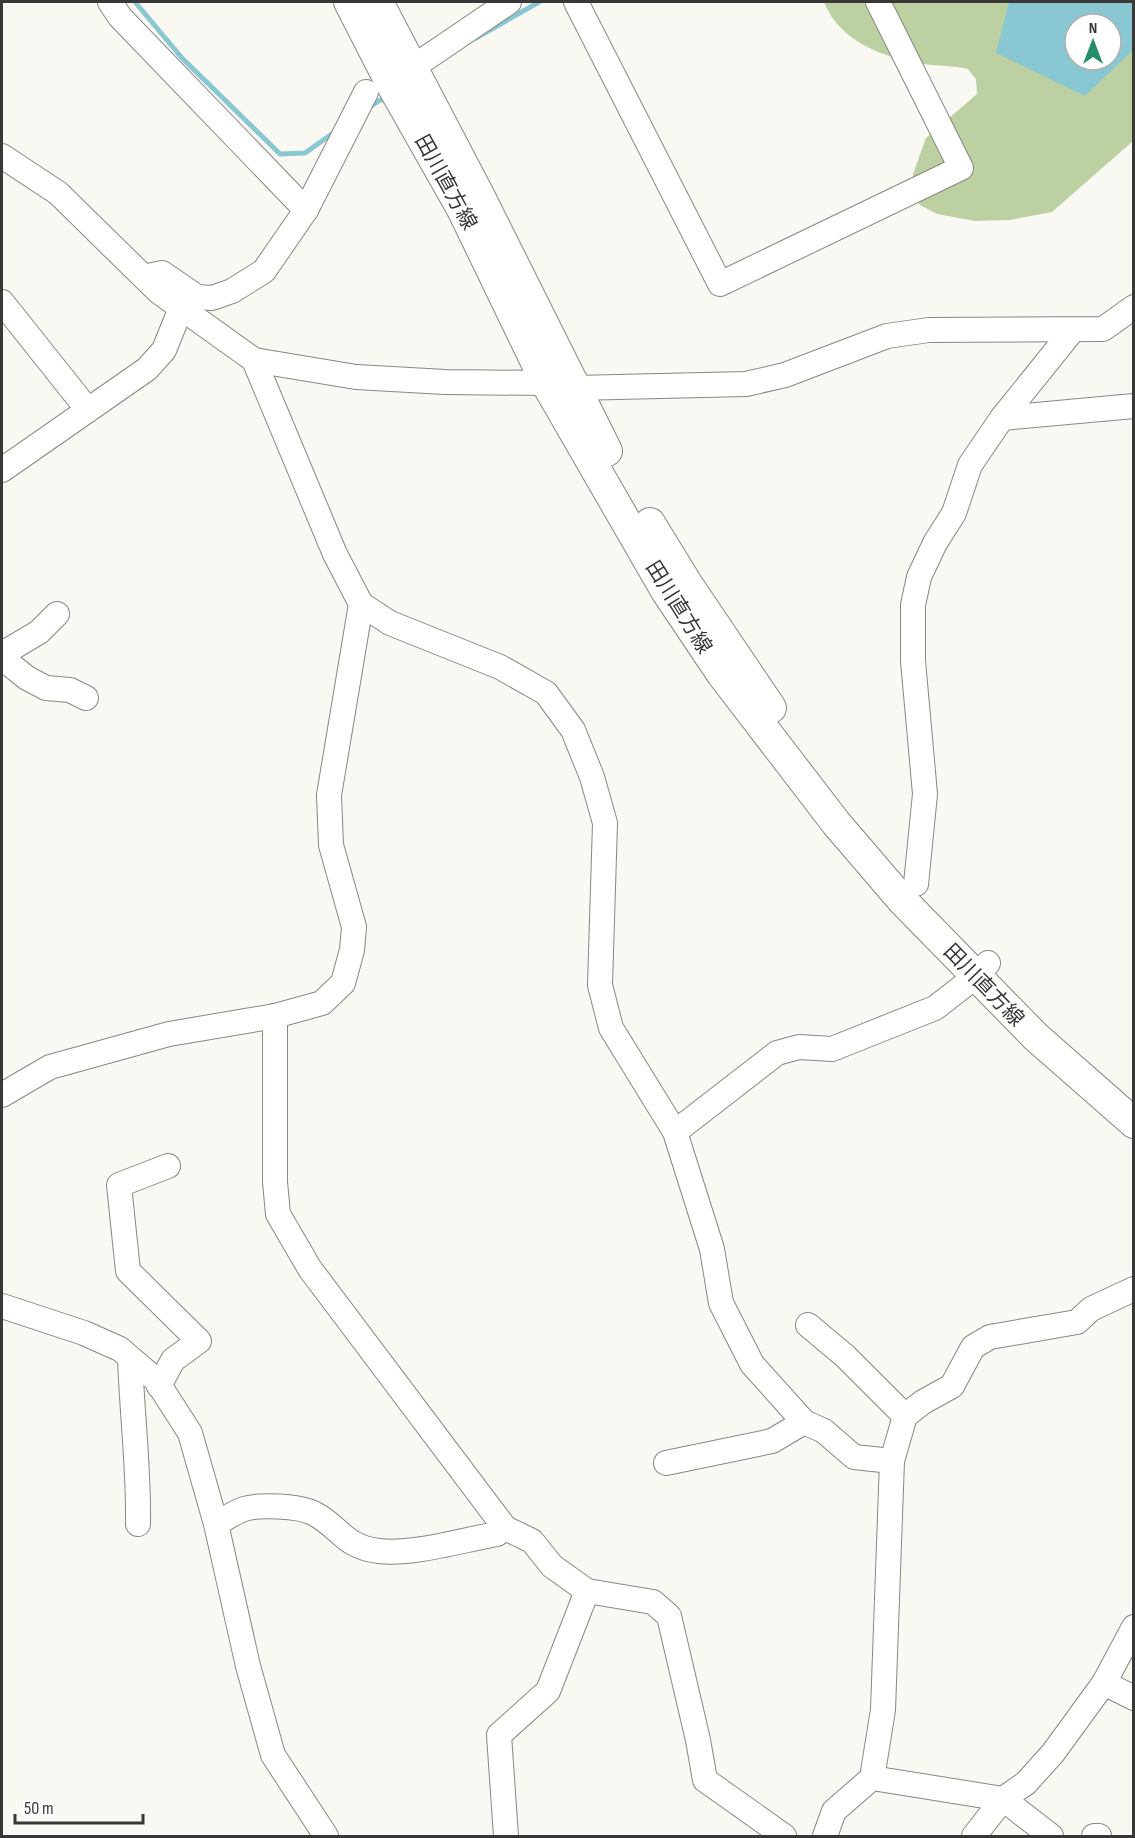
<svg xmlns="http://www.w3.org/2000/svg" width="1135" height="1838" font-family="'Sofia Sans Condensed','Noto Sans JP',sans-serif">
<rect width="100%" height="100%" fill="#f9f8f3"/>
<path fill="#bcd0a2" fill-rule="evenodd" d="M824,2H1133V141L1052,212L1010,220L975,221L937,214L920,205L914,197L913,174L926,138L977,94L976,79L968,69C952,65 934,66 917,63C880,56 839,40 824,2ZM1075,24H1111V60H1075Z"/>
<path fill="#89c8d3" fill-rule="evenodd" d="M1009,2H1133V50L1085,96L996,53ZM1075,24H1111V60H1075Z"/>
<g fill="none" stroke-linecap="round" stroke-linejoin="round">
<g stroke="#89c8d3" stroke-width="5">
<polyline points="135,2 182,58 280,154 305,153 336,131"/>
<polyline points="476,38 539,2"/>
<polyline points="368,108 388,95"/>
</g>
<g stroke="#888782" stroke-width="26">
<g id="minor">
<polyline points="110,2 120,17 306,210"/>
<polyline points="576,2 720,284 961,168 878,2"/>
<polyline points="397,78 509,2"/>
<polyline points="2,156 58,193 159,292 254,360 356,377 445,382 546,383 575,388 746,384 785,375 887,336 929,330 1103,329 1134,307"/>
<polyline points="144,277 162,273 197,297 212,298 232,291 264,271 306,210 366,92"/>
<polyline points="2,302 88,410"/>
<polyline points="254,360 335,554 361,604 390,623 500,667 546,693 573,730 592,777 605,823 600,985 611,1028 675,1132 712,1249 721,1303 752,1364 804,1422 824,1431 854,1457 892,1461"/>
<polyline points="1002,418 1134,406"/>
<polyline points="2,470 147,369 164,350 181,308"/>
<polyline points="2,654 39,632 57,614"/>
<polyline points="2,658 27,678 46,688 70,690 86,698"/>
<polyline points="916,884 925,794 913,661 913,605 919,577 935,543 954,513 970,465 1002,418 1072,331"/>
<polyline points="275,1016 275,1182 278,1214 310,1269 505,1528 532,1541 552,1566 587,1591 653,1602 669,1616 698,1740 705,1780 784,1836"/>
<polyline points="2,1095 50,1067 169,1034 275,1016 322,1003 343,983 352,950 354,927 331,845 329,795 361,604"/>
<polyline points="675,1132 777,1053 799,1047 832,1049 935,1008 975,977 988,963"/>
<polyline points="2,1306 84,1333 120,1349 156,1380 190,1433 216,1524 248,1666 273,1755 326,1836"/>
<polyline points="808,1325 845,1356 905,1416"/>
<path d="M130,1358C132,1414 139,1469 138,1524"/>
<polyline points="159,1386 173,1360 199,1341 128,1271 119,1185 168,1166"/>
<polyline points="666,1463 772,1441 804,1422"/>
<path d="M216,1524C225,1519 235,1512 244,1509C259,1504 299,1506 313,1513C340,1526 343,1547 379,1551C414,1555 462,1540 497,1534L505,1528"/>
<polyline points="1104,1683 1134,1698"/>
<polyline points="872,1778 1003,1799 1051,1836"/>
<polyline points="506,1836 499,1735 548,1691 587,1591"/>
<polyline points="825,1836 834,1811 872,1778 883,1710 892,1461 905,1416 923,1402 952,1386 973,1347 990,1337 1077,1322 1091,1309 1134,1289"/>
<polyline points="974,1836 1003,1799 1026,1783 1053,1753 1104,1683 1134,1627"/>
<polyline points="1094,1836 1099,1836"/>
</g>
</g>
<g stroke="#888782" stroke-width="32">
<g id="major">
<polyline points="349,2 390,82 462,209 546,383 666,591 721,673 836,823 902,900 1036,1037 1134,1123"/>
<polyline points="378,2 480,197 607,451"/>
<polyline points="650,523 688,585 771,708"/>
</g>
</g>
<use href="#minor" stroke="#fff" stroke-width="24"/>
<use href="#major" stroke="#fff" stroke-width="30"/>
</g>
<g text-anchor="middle" stroke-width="5" stroke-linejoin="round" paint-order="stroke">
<g font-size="21" fill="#393836" stroke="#fff">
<text transform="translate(446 182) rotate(61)" y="7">田川直方線</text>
<text transform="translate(679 607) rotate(58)" y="7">田川直方線</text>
<text transform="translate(984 985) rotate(46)" y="7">田川直方線</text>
</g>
</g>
<rect width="1135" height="1838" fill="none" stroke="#393836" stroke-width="6"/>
<g transform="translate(1093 42)"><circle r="28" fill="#ffffff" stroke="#b0afaf" stroke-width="1.5"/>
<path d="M0-4.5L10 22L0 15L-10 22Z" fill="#258e6c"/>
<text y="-9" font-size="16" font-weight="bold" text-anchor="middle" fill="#393836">N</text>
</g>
<path d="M15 1814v9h128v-9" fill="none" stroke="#393836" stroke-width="3"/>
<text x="24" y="1814" font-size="18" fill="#393836" stroke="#ffffff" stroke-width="4.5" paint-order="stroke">50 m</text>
</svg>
